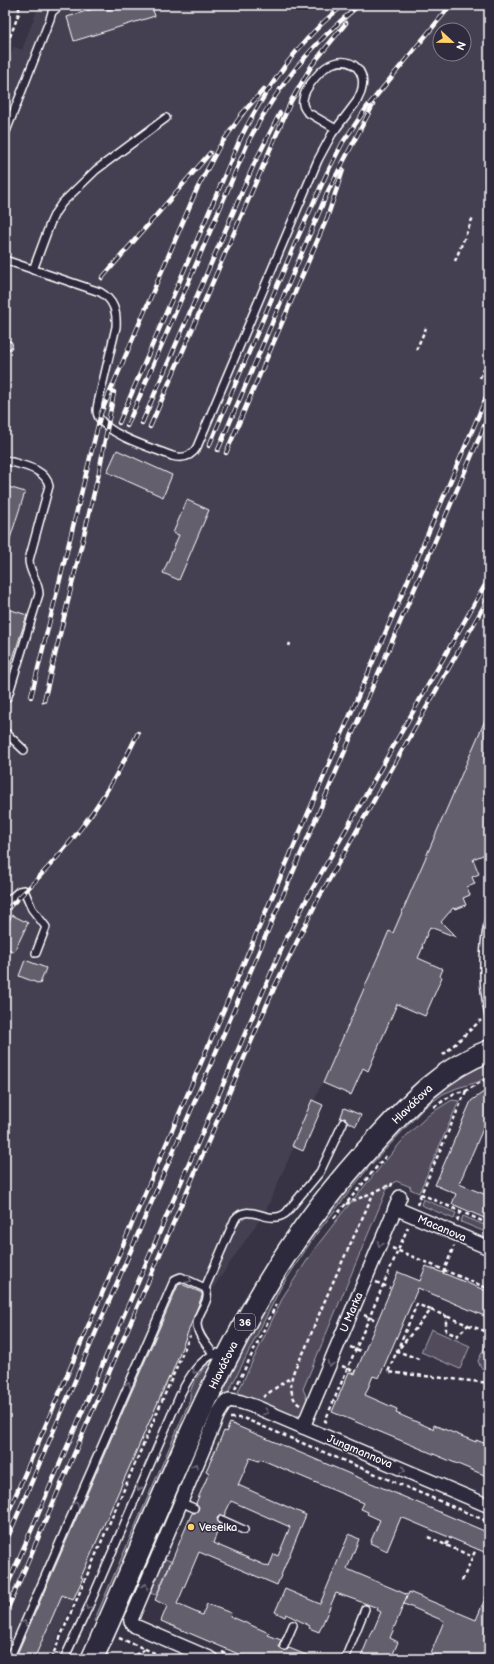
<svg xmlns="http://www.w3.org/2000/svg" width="494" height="1664" font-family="'Balsamiq Sans',sans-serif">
<rect width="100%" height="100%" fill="#373345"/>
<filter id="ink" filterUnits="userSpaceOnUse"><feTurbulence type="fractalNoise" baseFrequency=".025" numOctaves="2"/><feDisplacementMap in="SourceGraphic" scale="8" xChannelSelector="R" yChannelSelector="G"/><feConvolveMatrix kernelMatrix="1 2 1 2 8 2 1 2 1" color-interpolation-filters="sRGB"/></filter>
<g filter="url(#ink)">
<path fill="#444051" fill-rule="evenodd" d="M39,5H489V730L400,936L389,931L266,1210L207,1297L48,1659H5V69L14,47L22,50ZM440,30H464V54H440Z"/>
<g fill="#514c5c" stroke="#a8a6ae">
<path d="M489,1064V1075L478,1082L457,1088L443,1094L424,1108L369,1167L314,1237L280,1289L227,1395L214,1409L212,1408C226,1379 240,1350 255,1321C291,1255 339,1192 391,1137C419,1107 449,1077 489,1064Z"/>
<path d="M452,1100L459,1101L419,1193L410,1189L411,1187L396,1181L387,1189L303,1389L308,1401C305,1407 303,1414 297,1416C285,1420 249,1399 237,1394L284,1295L316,1247L343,1212L407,1135L431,1113Z"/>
<polygon points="423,1199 456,1213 454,1219 421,1205"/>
<polygon points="463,1216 489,1227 488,1233 461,1222"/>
<polygon points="431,1329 470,1346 460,1369 421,1352"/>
<polygon points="487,1342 489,1343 489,1369 481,1368 478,1361"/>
<path d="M213,1362L214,1363L99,1624L94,1621L190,1400C190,1396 190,1391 192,1387C195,1379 205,1365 213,1362Z"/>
<polygon points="164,1559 171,1561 156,1595 150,1593"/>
</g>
<g fill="#635f6d" stroke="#fff" fill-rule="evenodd">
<polygon points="106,5 108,10 124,5 151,5 155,16 74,41 67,17"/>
<polygon points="117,450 172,475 163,497 107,472"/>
<polygon points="5,486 25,492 7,548 5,548"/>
<polygon points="187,500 209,510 179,580 163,573 179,535 173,533"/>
<polygon points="5,608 27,615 7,677 5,676"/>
<polygon points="489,711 489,844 486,846 488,853 473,859 479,874 472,877 475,884 467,887 470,895 463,898 466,905 456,909 453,908 441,922 456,937 430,927 422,946 423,947 418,958 443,969 440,976 442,977 425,1016 397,1004 368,1071 363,1068 351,1095 323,1083 389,931 393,933"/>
<polygon points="12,915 28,923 14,952 5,947 5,929"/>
<polygon points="25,960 46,968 40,984 19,976"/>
<polygon points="489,1088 489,1115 459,1184 489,1196 489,1220 452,1204 456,1194 435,1185 471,1101"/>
<polygon points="312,1100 323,1105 303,1151 292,1146"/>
<polygon points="344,1108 361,1115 356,1126 348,1122 345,1118 340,1119"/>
<polygon points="426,1266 489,1292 489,1318 418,1288 379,1378 373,1376 365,1395 397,1409 396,1413 433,1429 434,1425 476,1442 476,1440 489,1445 489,1477 332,1412 349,1372 355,1374 398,1272 420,1281"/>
<polygon points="179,1283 202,1293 202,1296 170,1378 169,1377 81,1577 83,1578 73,1600 62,1595 34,1659 18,1659 20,1655 17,1654"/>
<path d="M230,1423L489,1533V1554L401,1517L387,1551L370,1543L380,1520L367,1514L368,1512L361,1509L364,1503L260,1459L259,1461L250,1458L238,1485L306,1515L277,1585L199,1552L177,1604L202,1615L207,1604L231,1613L230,1616L269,1633L268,1635L281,1640L279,1646L282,1650H287L289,1648L316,1659H250L161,1621L167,1606L155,1600L192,1513H195L198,1510L199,1507L196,1503L209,1473L206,1471L224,1431L226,1432ZM231,1501L290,1527L278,1556L274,1554L269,1567L213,1543L220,1525L218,1523L217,1518L221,1515L224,1516Z"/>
<polygon points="349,1534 359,1539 347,1569 408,1595 409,1592 476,1620 489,1589 489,1655 487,1659 445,1659 431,1653 444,1621 404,1604 407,1596 390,1638 398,1642 391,1659 360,1659 372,1630 373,1631 381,1612 377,1610 378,1608 336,1593 319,1632 309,1628 310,1626 286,1614 285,1617 275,1612 285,1589 320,1604"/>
</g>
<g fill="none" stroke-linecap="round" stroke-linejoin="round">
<g stroke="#fff" stroke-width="10">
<g id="service">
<polyline points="5,134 50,19 52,12 60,5"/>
<path d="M5,260L100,292C114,300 117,312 116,327L98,403C97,408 96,413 99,418C110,436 152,448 172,456C183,459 191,457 197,447L318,160L332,134L357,101L361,92C367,73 354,57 334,63C323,66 304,88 303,100C302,105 304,108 307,112L336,129"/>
<polyline points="33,270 50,224 55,213 62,203 96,170 166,118"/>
<polyline points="5,344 8,345"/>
<path d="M5,460C20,465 46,468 49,486L29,560C29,572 39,582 39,594L8,696L5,700"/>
<polyline points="5,732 24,750"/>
<polyline points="5,904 19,891 24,890 32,909 46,927 36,953"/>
<path d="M489,918C482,952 482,983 489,1017"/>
<path d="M205,1288L235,1219C250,1201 268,1227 286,1213L320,1172L343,1123"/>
<polyline points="180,1502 194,1508"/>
<polyline points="222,1520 244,1530"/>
<polyline points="284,1646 293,1625"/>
<path d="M9,1659L173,1283L176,1279L181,1277L205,1288C213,1300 197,1311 197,1324C197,1335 208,1346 214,1355"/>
<path d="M64,1659L88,1608L180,1395C188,1379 199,1359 217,1353"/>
<polyline points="345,1659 365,1609"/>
</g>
</g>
<g stroke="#fff" stroke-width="16">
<g id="minor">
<polyline points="395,1208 489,1248"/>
<polyline points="303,1427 400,1197"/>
<polyline points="212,1659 135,1626 131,1622 131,1620 218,1414 225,1403 229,1400 241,1402 256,1407 489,1506"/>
</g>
</g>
<g stroke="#fff" stroke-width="24">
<path id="primary" d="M92,1659C147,1539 193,1413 259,1298C292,1240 333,1186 379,1137C410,1103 444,1067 489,1051"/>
</g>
<g stroke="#fff" stroke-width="2.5" stroke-dasharray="4 3" stroke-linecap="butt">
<polyline points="5,50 19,13 19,5"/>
<polyline points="455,261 473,217"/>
<polyline points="416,350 426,328"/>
<polyline points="480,378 489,357"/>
<polyline points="289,646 290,643"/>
<polyline points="443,1055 481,1020"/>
<polyline points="466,1091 421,1194 489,1224"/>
<polyline points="434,1107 455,1093 466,1091 489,1077"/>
<polyline points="346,1204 392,1184 390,1188"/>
<polyline points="417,1205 421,1194"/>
<polyline points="334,1218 386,1156"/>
<polyline points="457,1221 462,1209"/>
<polyline points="392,1248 489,1289"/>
<polyline points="443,1273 454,1246"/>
<polyline points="376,1282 390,1288"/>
<polyline points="431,1310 446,1316 446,1331 457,1336 468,1325 446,1316"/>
<polyline points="364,1315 376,1320"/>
<polyline points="468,1325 488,1332 489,1337"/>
<polyline points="350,1347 363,1352"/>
<polyline points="419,1359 397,1351 431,1310 417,1304 388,1372 489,1383"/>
<polyline points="342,1366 356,1372"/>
<polyline points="235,1389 276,1305"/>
<polyline points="263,1397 291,1377"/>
<path d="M300,1405C291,1400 290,1386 292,1377C294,1367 302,1357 306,1347C326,1294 351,1244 374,1192"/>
<polyline points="230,1418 243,1418 489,1522"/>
<polyline points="327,1422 325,1421 408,1227"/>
<polyline points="428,1537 473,1557"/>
<polyline points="446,1545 450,1538"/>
<polyline points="462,1581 476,1549"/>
<polyline points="119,1638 169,1659"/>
<polyline points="222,1652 238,1659"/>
<polyline points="51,1659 190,1336"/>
<polyline points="129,1659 145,1649"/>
</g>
<use href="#service" stroke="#2f2a3d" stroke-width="7"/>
<use href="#minor" stroke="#2f2a3d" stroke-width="13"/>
<use href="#primary" stroke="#2f2a3d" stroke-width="21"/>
<g stroke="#fff" stroke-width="4.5">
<g id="rail">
<polyline points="240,116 264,89"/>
<polyline points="102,278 210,153"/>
<path d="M119,423L241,137C265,90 301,37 344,5"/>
<polyline points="142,423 254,164 280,113"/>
<path d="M127,426L249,140C279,84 310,46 359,5"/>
<polyline points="150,427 291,101 312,65 346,23"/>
<polyline points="209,446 297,239 327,173 343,142 367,107 451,5"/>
<polyline points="218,450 329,189 373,105"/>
<polyline points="226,453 327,218 343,170"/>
<polyline points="31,697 101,413 197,189 219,147 243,113"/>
<polyline points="44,701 99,472 114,392"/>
<path d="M5,911C63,856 104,806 138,733"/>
<polyline points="5,1520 489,391"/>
<polyline points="5,1544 489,415"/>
<polyline points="5,1591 284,943 311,891 489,578"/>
<polyline points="5,1615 275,986 317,901 489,597"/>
</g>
</g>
<use href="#rail" stroke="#2f2a3d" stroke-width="3" stroke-dasharray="9" stroke-linecap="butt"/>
</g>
<defs><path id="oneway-chevron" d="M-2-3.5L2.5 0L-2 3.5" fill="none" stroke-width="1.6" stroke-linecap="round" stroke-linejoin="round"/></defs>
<g stroke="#6d6a77">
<use href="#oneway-chevron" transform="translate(380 1244) rotate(113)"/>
<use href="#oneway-chevron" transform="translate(189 1280) rotate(23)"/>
<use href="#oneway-chevron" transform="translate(330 1364) rotate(113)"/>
<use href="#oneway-chevron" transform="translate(195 1371) rotate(131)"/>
<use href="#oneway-chevron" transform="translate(128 1385) rotate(-66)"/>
<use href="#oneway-chevron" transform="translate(266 1412) rotate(22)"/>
<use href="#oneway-chevron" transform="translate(195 1466) rotate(-67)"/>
<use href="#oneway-chevron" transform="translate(403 1470) rotate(23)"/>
<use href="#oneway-chevron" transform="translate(139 1488) rotate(113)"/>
<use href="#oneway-chevron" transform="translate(76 1504) rotate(-66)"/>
<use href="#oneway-chevron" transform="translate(145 1586) rotate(-67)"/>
<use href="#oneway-chevron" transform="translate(88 1607) rotate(114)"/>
<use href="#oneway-chevron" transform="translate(24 1623) rotate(-66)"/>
</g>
</g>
<circle fill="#ffd166" stroke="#2f2a3d" stroke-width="1.5" cx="191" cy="1527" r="4"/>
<g text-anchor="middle" stroke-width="3" stroke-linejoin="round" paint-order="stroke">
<rect fill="#2f2a3d" stroke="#c1bfc5" stroke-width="1" x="235" y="1314" width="20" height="16" rx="3"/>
<g font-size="10" font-weight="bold" fill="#fff">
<text x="245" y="1326">36</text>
</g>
<g font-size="11" fill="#fff" stroke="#2f2a3d">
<text transform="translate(412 1104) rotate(-44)" y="4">Hlaváčova</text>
<text transform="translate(442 1228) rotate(23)" y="4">Macanova</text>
<text transform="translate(351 1312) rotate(-67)" y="4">U Marka</text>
<text transform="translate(223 1365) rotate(-64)" y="4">Hlaváčova</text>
<text transform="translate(360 1451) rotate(23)" y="4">Jungmannova</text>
</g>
<g font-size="11" fill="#fff" stroke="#2f2a3d" text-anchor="start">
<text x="199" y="1531">Veselka</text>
</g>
</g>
<rect width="494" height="1664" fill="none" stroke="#2f2a3d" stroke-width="20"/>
<rect x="10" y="10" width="474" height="1644" fill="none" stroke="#fff" stroke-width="1.5" filter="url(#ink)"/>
<g transform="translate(452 42) rotate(112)"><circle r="19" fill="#2f2a3d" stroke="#827f8b"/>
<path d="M0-3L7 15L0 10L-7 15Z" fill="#ffd166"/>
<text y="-6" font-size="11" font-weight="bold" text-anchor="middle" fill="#ffffff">N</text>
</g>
</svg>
